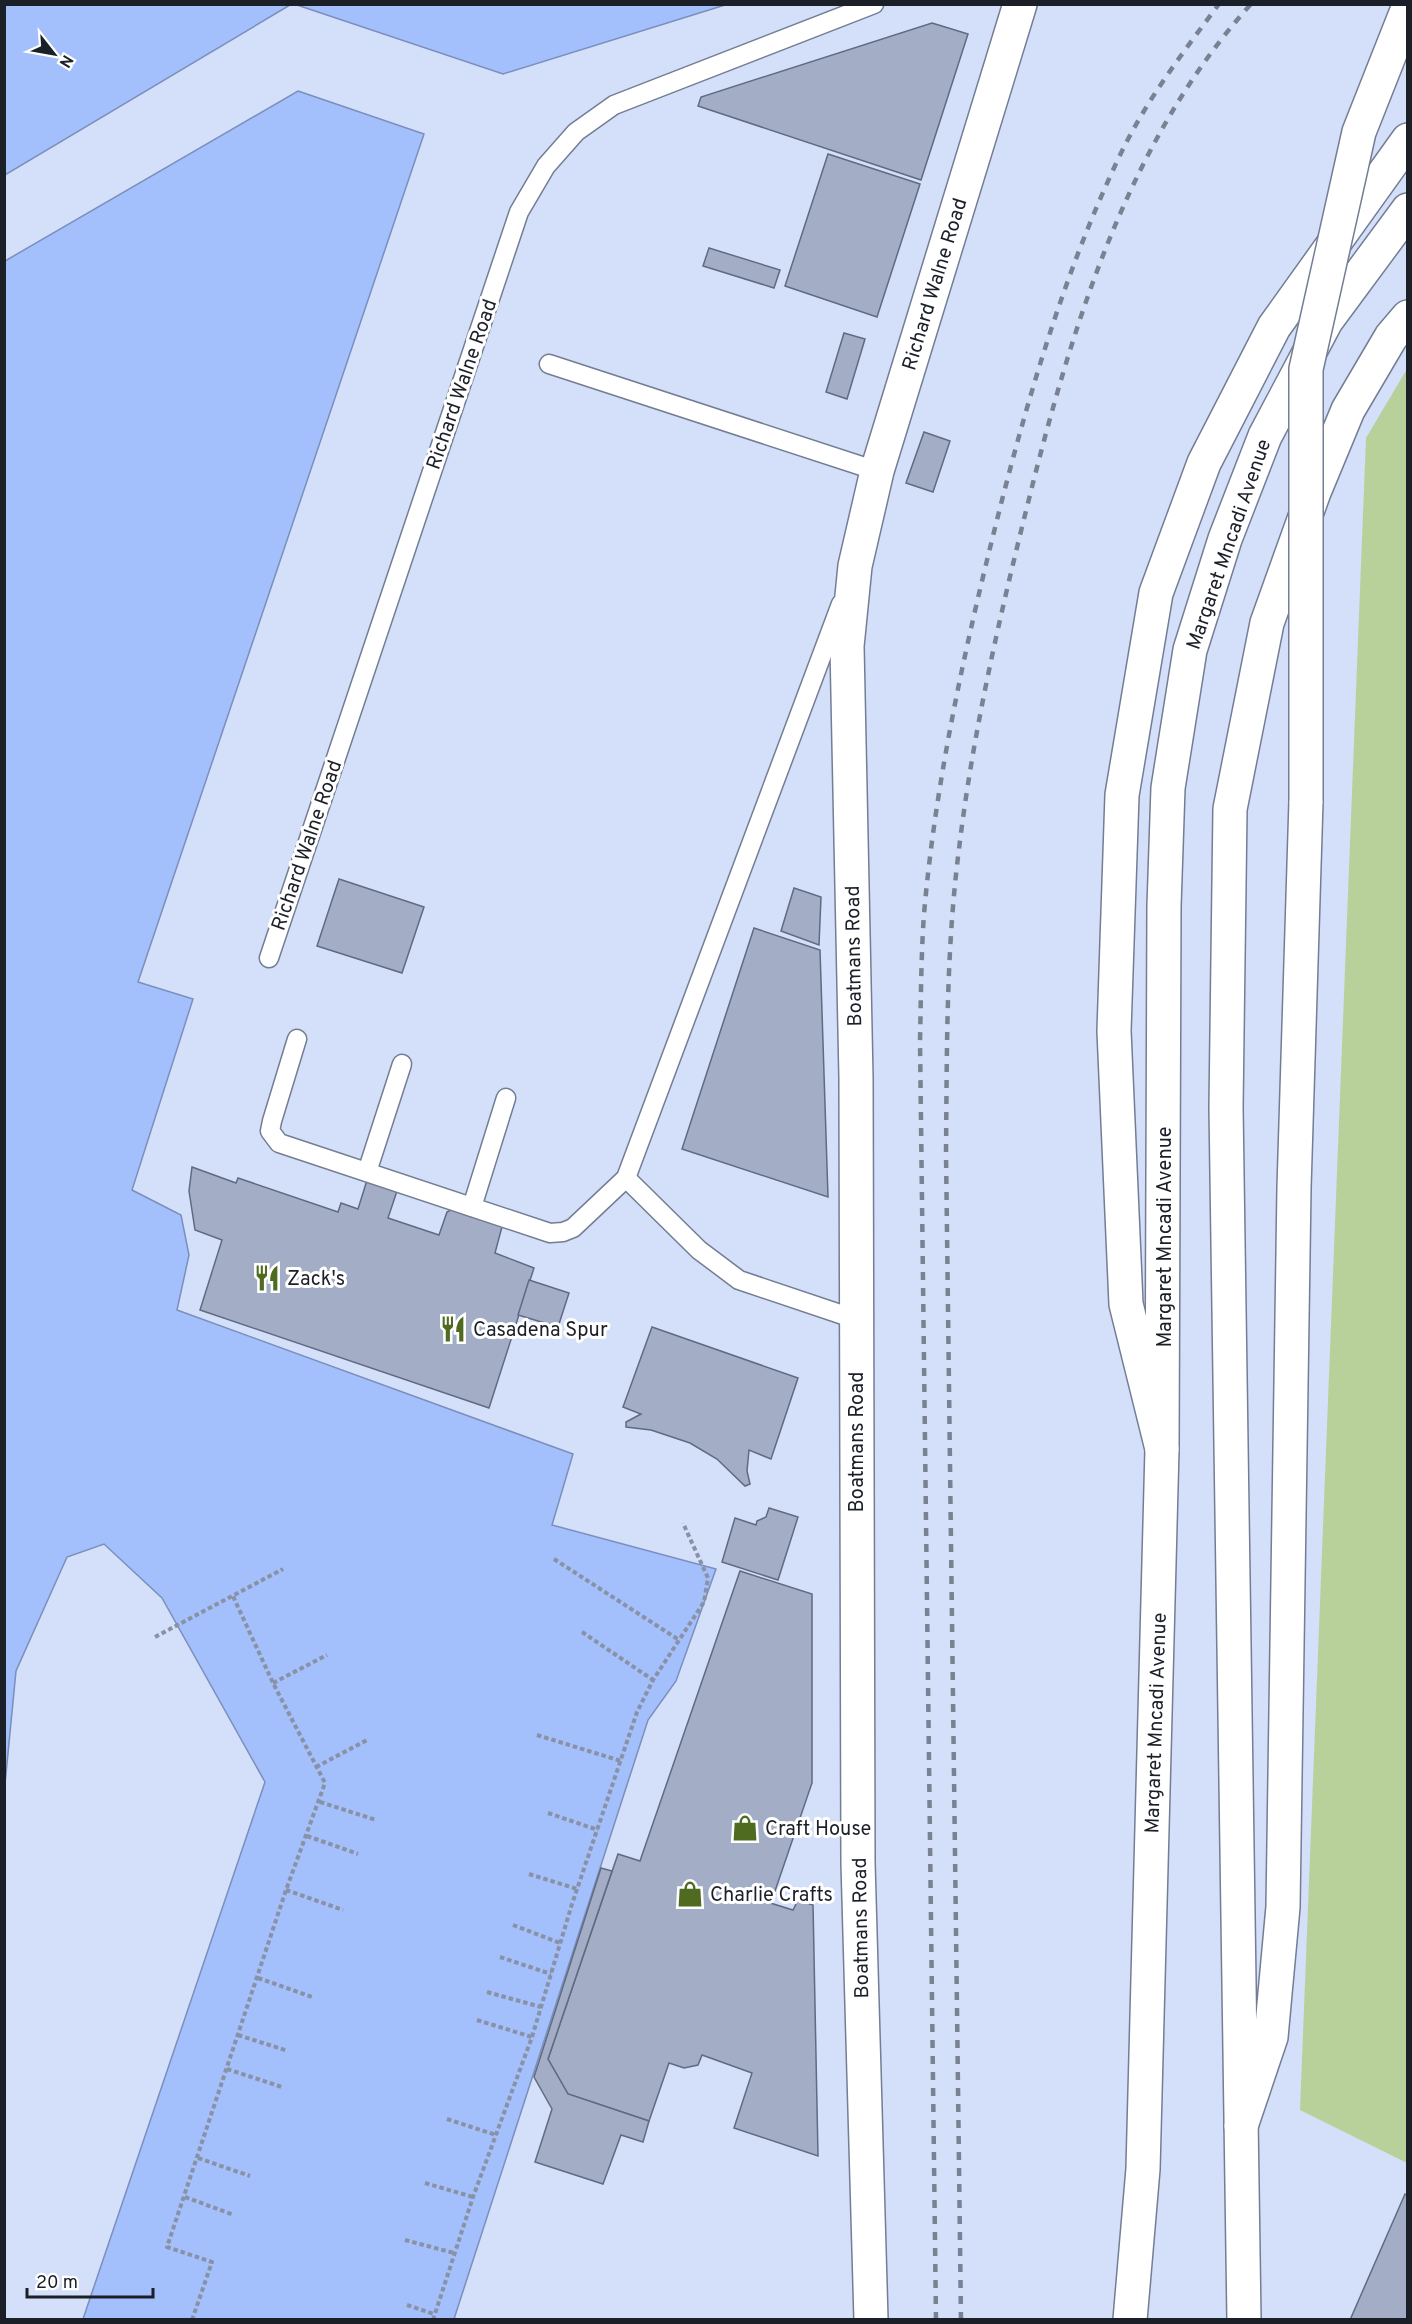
<svg xmlns="http://www.w3.org/2000/svg" width="1412" height="2324" font-family="Overpass,sans-serif">
<rect width="100%" height="100%" fill="#d4dff9"/>
<polygon fill="#b8d19a" points="1407,369 1407,2163 1300,2110 1366,438"/>
<g fill="#a3bffc" stroke="#7a8fbc" stroke-width="1.5">
<polygon points="5,4 290,4 290,5 5,175"/>
<polygon points="297,5 725,5 503,74"/>
<polygon points="298,91 424,134 138,982 193,999 132,1190 181,1215 189,1255 177,1310 573,1454 552,1525 716,1569 676,1681 648,1720 454,2319 83,2319 265,1782 162,1598 104,1544 67,1557 16,1671 5,1784 5,261"/>
</g>
<g fill="#a3aec6" stroke="#606a80" stroke-width="1.5">
<polygon points="932,23 968,34 921,180 698,106 701,97"/>
<polygon points="828,154 920,184 877,317 785,286"/>
<polygon points="709,248 780,270 774,288 703,266"/>
<polygon points="844,333 865,339 847,399 826,392"/>
<polygon points="924,432 950,441 933,492 906,483"/>
<polygon points="339,879 424,907 402,973 317,946"/>
<polygon points="794,888 821,897 819,945 781,931"/>
<polygon points="754,928 820,950 828,1197 682,1149"/>
<polygon points="192,1167 236,1183 238,1178 338,1212 341,1203 358,1209 368,1177 398,1188 388,1218 439,1235 447,1212 456,1207 503,1223 495,1253 534,1268 489,1408 200,1310 222,1240 195,1230 189,1191"/>
<polygon points="529,1280 569,1293 558,1327 518,1315"/>
<polygon points="652,1327 798,1378 771,1459 749,1450 747,1471 750,1484 745,1486 717,1459 690,1443 651,1430 626,1427 626,1422 641,1414 623,1407"/>
<polygon points="769,1508 798,1517 778,1580 722,1562 735,1518 756,1525 757,1521 766,1517"/>
<polygon points="740,1571 812,1594 812,1783 775,1891 772,1890 767,1902 793,1910 798,1900 813,1905 818,2156 734,2128 752,2073 702,2055 698,2065 684,2068 669,2063 649,2121 568,2094 548,2059 618,1854 640,1861"/>
<polygon points="601,1868 612,1871 548,2059 568,2094 649,2121 643,2142 621,2135 603,2184 535,2162 552,2109 534,2077"/>
<polygon points="1405,2194 1408,2196 1408,2320 1350,2320"/>
</g>
<g fill="none" stroke-linecap="round" stroke-linejoin="round">
<g stroke="#737d94" stroke-width="21">
<g id="lane">
<polyline points="549,364 877,471"/>
<polyline points="269,958 519,212 546,166 576,132 614,105 874,4"/>
<polyline points="297,1039 272,1121 270,1131 279,1143 550,1233 563,1232 573,1228 626,1178 841,604"/>
<polyline points="367,1172 402,1064"/>
<polyline points="626,1178 699,1250 739,1280 855,1319"/>
<polyline points="472,1207 506,1098"/>
</g>
</g>
<g stroke="#737d94" stroke-width="36">
<polyline id="street" points="871,2320 858,1863 856,1078 847,646 855,566 877,471 1020,4"/>
</g>
<g stroke="#737d94" stroke-width="36">
<g id="primary">
<polyline points="1130,2320 1143,2169 1162,1449 1164,906 1168,788 1190,650 1225,539 1265,436 1326,321 1408,210"/>
<polyline points="1244,2320 1226,1107 1230,809 1267,623 1314,492 1348,410 1391,337 1408,317"/>
</g>
</g>
<g stroke="#737d94" stroke-width="36">
<g id="highway">
<polyline points="1162,1449 1126,1304 1114,1031 1122,795 1156,593 1204,463 1274,327 1408,140"/>
<polyline points="1241,2126 1271,2037 1283,1907 1294,1188 1306,801"/>
</g>
</g>
<g stroke="#8991a4" stroke-width="4" stroke-dasharray="4.5 3" stroke-linecap="butt">
<polyline points="554,1559 679,1640"/>
<polyline points="582,1632 653,1680"/>
<polyline points="155,1637 283,1569"/>
<polyline points="273,1683 327,1655"/>
<polyline points="537,1735 621,1761"/>
<polyline points="316,1767 369,1739"/>
<polyline points="320,1802 376,1820"/>
<polyline points="548,1813 598,1830"/>
<polyline points="307,1836 358,1854"/>
<polyline points="529,1874 577,1889"/>
<polyline points="286,1890 343,1910"/>
<polyline points="513,1925 560,1943"/>
<polyline points="500,1957 551,1974"/>
<polyline points="258,1978 312,1997"/>
<polyline points="487,1992 541,2007"/>
<polyline points="477,2020 532,2037"/>
<polyline points="238,2035 288,2051"/>
<polyline points="227,2069 282,2087"/>
<polyline points="447,2119 496,2135"/>
<polyline points="198,2158 250,2176"/>
<polyline points="425,2183 473,2197"/>
<polyline points="185,2197 234,2215"/>
<polyline points="405,2240 454,2253"/>
<polyline points="407,2305 434,2314"/>
<polyline points="192,2320 212,2262 167,2247 286,1890 325,1783 273,1683 232,1594"/>
<polyline points="433,2320 473,2197 532,2037 572,1904 637,1712 653,1680 704,1602 708,1578 683,1523"/>
</g>
<use href="#lane" stroke="#fff" stroke-width="18"/>
<use href="#street" stroke="#fff" stroke-width="33"/>
<use href="#primary" stroke="#fff" stroke-width="33"/>
<use href="#highway" stroke="#fff" stroke-width="33"/>
<g stroke="#798192" stroke-width="4.5" stroke-dasharray="8 8" stroke-linecap="butt">
<path d="M936,2320L920,1041C921,999 921,956 924,914C936,776 967,638 1001,504C1032,383 1068,263 1122,151C1148,98 1184,51 1219,4"/>
<path d="M961,2320L946,1153C947,1051 946,950 959,849C974,723 1004,598 1035,475C1078,308 1133,135 1251,4"/>
</g>
<g stroke="#737d94" stroke-width="36" stroke-linecap="butt">
<polyline id="highway-bridge" points="1306,801 1306,369 1359,132 1408,8"/>
</g>
<use href="#highway-bridge" stroke="#fff" stroke-width="33"/>
</g>
<defs>
<g id="restaurant-bare" transform="scale(2.07)"><path d="M-5-6h1v4h1v-4h1v4h1v-4h1v5L-1.5 .5V6h-2V.5L-5-1ZM5-6V6H3V1.5H1.5Q1.5-4 5-6Z" fill="#4e6b20" stroke="#fff" stroke-width="2.5" paint-order="stroke"/></g>
<g id="shop-bare" transform="scale(2.07)"><path d="M-5-2.5h2.3a2.7 3.5 0 0 1 5.4 0H5L5.5 6h-11ZM-1.5-2.5h3a1.5 2.3 0 0 0-3 0Z" fill="#4e6b20" stroke="#fff" stroke-width="2.5" paint-order="stroke"/></g>
</defs>
<g fill-rule="evenodd">
<use href="#restaurant-bare" x="267" y="1278"/>
<use href="#restaurant-bare" x="453" y="1329"/>
<use href="#shop-bare" x="745" y="1828"/>
<use href="#shop-bare" x="690" y="1894"/>
</g>
<g text-anchor="middle" stroke-width="6" stroke-linejoin="round" paint-order="stroke">
<g font-size="20" fill="#1b1f28" stroke="#fff">
<text transform="translate(934 284) rotate(-73)" y="7">Richard Walne Road</text>
<text transform="translate(461 384) rotate(-71)" y="7">Richard Walne Road</text>
<text transform="translate(1228 544) rotate(-71)" y="7">Margaret Mncadi Avenue</text>
<text transform="translate(306 845) rotate(-71)" y="7">Richard Walne Road</text>
<text transform="translate(853 956) rotate(-91)" y="7">Boatmans Road</text>
<text transform="translate(1164 1237) rotate(-90)" y="7">Margaret Mncadi Avenue</text>
<text transform="translate(856 1442) rotate(-90)" y="7">Boatmans Road</text>
<text transform="translate(1155 1723) rotate(-88)" y="7">Margaret Mncadi Avenue</text>
<text transform="translate(860 1928) rotate(-91)" y="7">Boatmans Road</text>
</g>
<g font-size="20" fill="#1b1f28" stroke="#fff" text-anchor="start">
<text x="287" y="1285">Zack's</text>
<text x="473" y="1336">Casadena Spur</text>
<text x="765" y="1835">Craft House</text>
<text x="710" y="1901">Charlie Crafts</text>
</g>
</g>
<rect width="1412" height="2324" fill="none" stroke="#1b1f28" stroke-width="12"/>
<g transform="translate(54 54) rotate(121)" stroke="#ffffff" stroke-width="4.5" paint-order="stroke">
<path d="M0-4.5L10 22L0 15L-10 22Z" fill="#1b1f28"/>
<text y="-9" font-size="16" font-weight="bold" text-anchor="middle" fill="#1b1f28">N</text>
</g>
<path d="M27 2288v9h126v-9" fill="none" stroke="#1b1f28" stroke-width="3"/>
<text x="36" y="2288" font-size="18" fill="#1b1f28" stroke="#ffffff" stroke-width="4.5" paint-order="stroke">20 m</text>
</svg>
